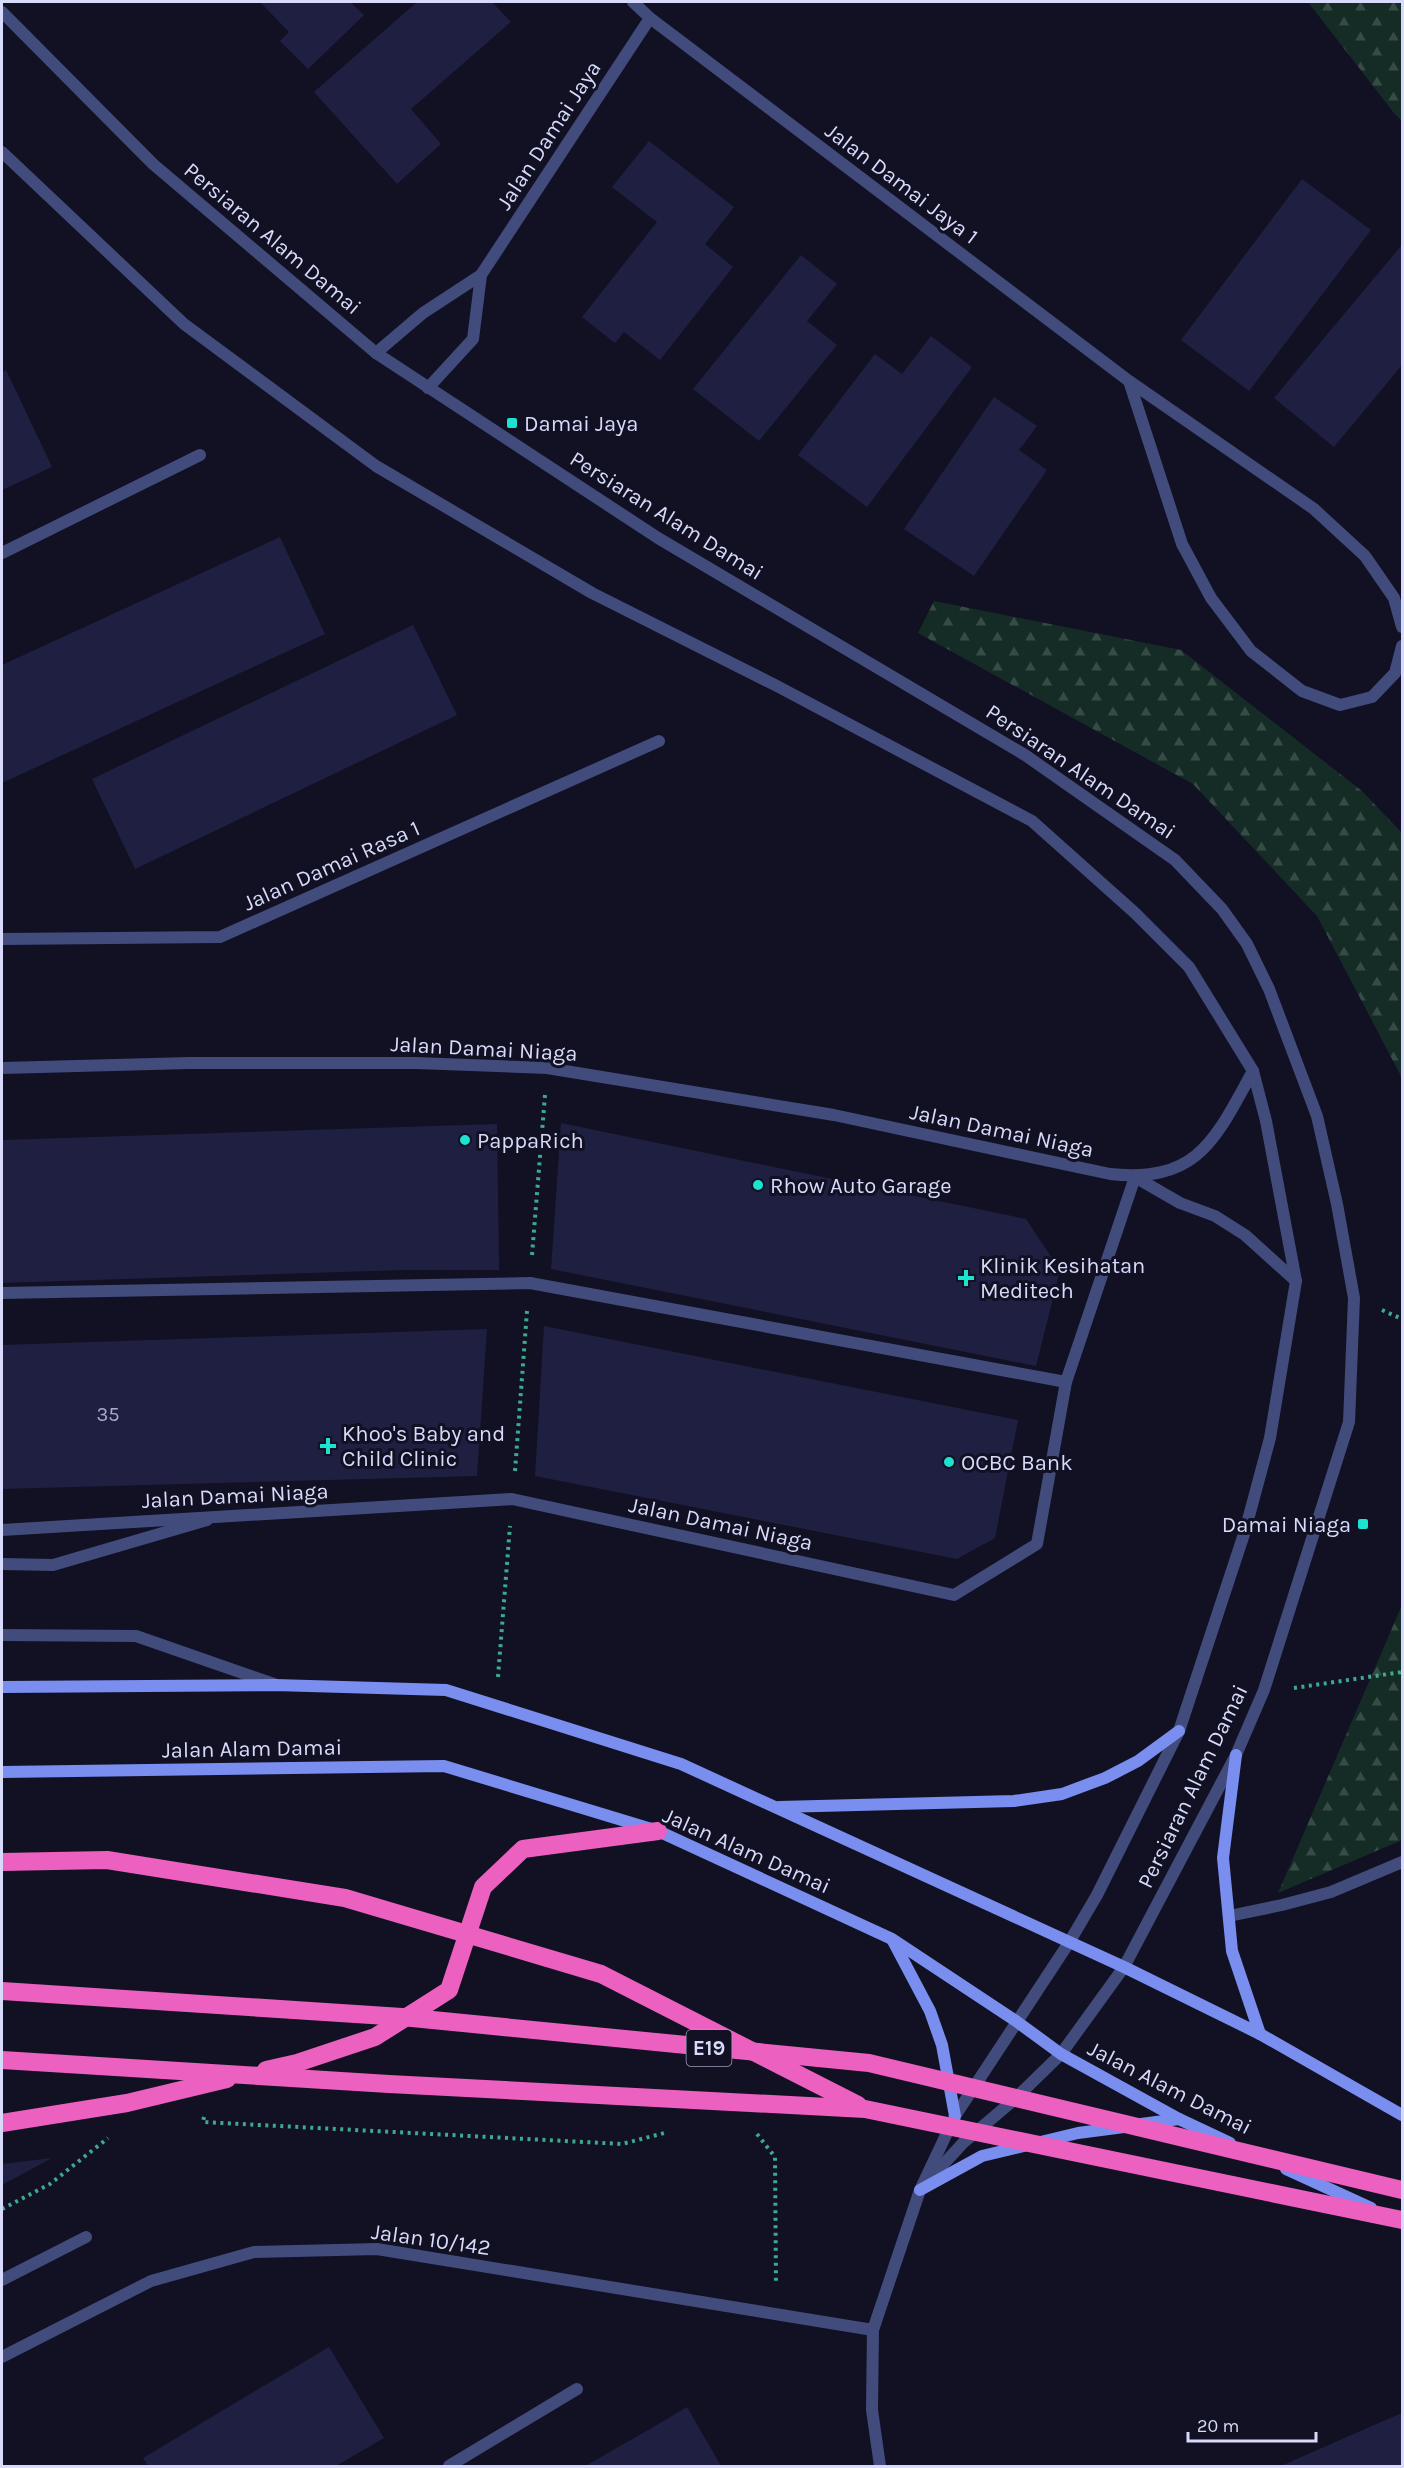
<svg xmlns="http://www.w3.org/2000/svg" width="1404" height="2468" font-family="Karla,sans-serif">
<defs>
<pattern id="forest-firs" width="22" height="20" patternUnits="userSpaceOnUse" patternTransform="scale(1.5)"><rect width="22" height="20" fill="#152c26"/><path d="M5 1l3.5 6h-7zM16 11l3.5 6h-7z" fill="#364a46"/></pattern>
</defs>
<rect width="100%" height="100%" fill="#111123"/>
<g fill="url(#forest-firs)">
<polygon points="1308,2 1402,2 1402,121 1394,113"/>
<polygon points="934,601 1181,650 1362,791 1402,833 1402,1078 1317,916 1193,784 918,633"/>
<polygon points="1402,1605 1402,1840 1278,1893"/>
</g>
<g fill="#1f1f41">
<polygon points="260,2 350,2 364,15 308,69 280,41 289,32"/>
<polygon points="417,2 492,2 511,22 411,109 441,144 397,184 314,92"/>
<polygon points="649,141 734,207 705,244 733,267 660,360 624,332 615,343 582,317 657,222 612,187"/>
<polygon points="1302,179 1371,230 1249,391 1181,340"/>
<polygon points="1401,246 1402,365 1334,447 1274,398"/>
<polygon points="801,255 837,284 807,321 837,345 759,441 693,389"/>
<polygon points="931,336 972,367 867,507 798,455 875,354 902,374"/>
<polygon points="6,370 52,467 2,490 2,373"/>
<polygon points="994,397 1037,426 1019,450 1047,470 974,576 904,529"/>
<polygon points="280,537 325,634 2,783 2,665"/>
<polygon points="413,625 457,715 135,869 92,779"/>
<polygon points="561,1123 1026,1219 1060,1270 1036,1366 551,1269"/>
<polygon points="497,1124 499,1270 405,1270 2,1283 2,1140"/>
<polygon points="544,1326 1018,1420 995,1538 957,1559 535,1476"/>
<polygon points="487,1329 477,1476 2,1489 2,1345"/>
<polygon points="52,2158 2,2185 2,2164"/>
<polygon points="329,2347 384,2438 336,2466 148,2466 143,2458"/>
<polygon points="687,2407 721,2466 585,2466 650,2429"/>
<polygon points="1402,2413 1402,2466 1281,2466 1358,2432"/>
</g>
<g fill="none" stroke-linecap="round" stroke-linejoin="round">
<g stroke="#3da98d" stroke-width="4" stroke-dasharray="3 4.5" stroke-linecap="butt">
<polyline points="532,1255 545,1095"/>
<polyline points="1382,1310 1402,1319"/>
<polyline points="515,1471 527,1311"/>
<polyline points="498,1677 510,1526"/>
<polyline points="1294,1688 1402,1672"/>
<polyline points="204,2117 203,2122 622,2144 668,2132"/>
<polyline points="757,2134 775,2157 776,2285"/>
<polyline points="2,2209 50,2184 108,2138"/>
</g>
<g stroke="#414b7c" stroke-width="12">
<polyline points="2,1293 530,1283 1066,1382"/>
<polyline points="2,1564 53,1565 207,1520"/>
<polyline points="2,1635 136,1636 274,1684"/>
<polyline points="2,2280 86,2237"/>
</g>
<g stroke="#414b7c" stroke-width="12">
<polyline points="633,2 650,18 1129,381 1314,509 1365,556 1394,598 1402,627"/>
<polyline points="376,353 423,313 481,275 650,18"/>
<polyline points="1129,381 1182,544 1211,598 1251,651 1302,691 1340,705 1372,697 1395,673 1402,646"/>
<polyline points="428,388 473,339 481,275"/>
<polyline points="2,553 200,455"/>
<polyline points="2,939 220,937 659,741"/>
<path d="M2,1068L189,1063H416L547,1068L834,1115L1110,1174C1199,1183 1215,1139 1253,1071"/>
<polyline points="1135,1177 1180,1203 1215,1216 1245,1235 1296,1281"/>
<polyline points="2,1530 512,1499 954,1595 1037,1544 1066,1382 1135,1177"/>
<polyline points="1229,1916 1282,1905 1331,1892 1402,1862"/>
<polyline points="2,2357 151,2281 254,2252 377,2249 873,2330"/>
<polyline points="449,2466 577,2389"/>
</g>
<g stroke="#414b7c" stroke-width="12">
<polyline points="2,12 153,164 376,353 658,538 1025,755 1175,860 1222,909 1247,944 1269,989 1317,1116 1337,1204 1354,1298 1349,1422 1264,1690 1236,1755 1124,1967 1061,2054 1016,2098 963,2143 927,2182"/>
<polyline points="2,152 184,324 376,466 592,593 775,685 1032,821 1135,913 1189,967 1253,1071 1266,1121 1296,1281 1270,1438 1245,1531 1179,1731 1097,1895 1070,1941 955,2116 920,2190 873,2330 872,2410 880,2466"/>
</g>
<g stroke="#798eef" stroke-width="12">
<polyline points="2,1687 275,1685 446,1690 681,1764 1124,1967 1260,2034 1402,2115"/>
<polyline points="1236,1755 1223,1858 1232,1951 1260,2034"/>
<polyline points="2,1772 444,1766 658,1831 892,1939 1016,2021 1061,2054 1179,2119 1230,2143"/>
<polyline points="779,1807 1014,1801 1062,1794 1105,1778 1138,1761 1179,1731"/>
<polyline points="893,1941 930,2011 942,2045 955,2116"/>
<polyline points="1141,2124 1179,2119"/>
<polyline points="1286,2169 1371,2208"/>
<polyline points="920,2190 982,2156 1078,2133 1124,2127"/>
</g>
<g stroke="#ec60bf" stroke-width="18">
<polyline points="2,1862 107,1860 345,1898 601,1974 858,2105"/>
<polyline points="2,1991 402,2017 869,2063 1402,2190"/>
<polyline points="2,2060 389,2084 865,2109 1402,2220"/>
<polyline points="266,2070 297,2063 375,2037 449,1990 483,1887 523,1849 658,1831"/>
<polyline points="2,2123 127,2103 227,2079"/>
</g>
</g>
<g fill="#1be3cf" stroke="#111123" stroke-width="2">
<rect x="506" y="417" width="12" height="12" rx="3"/>
<circle cx="465" cy="1140" r="6"/>
<circle cx="758" cy="1185" r="6"/>
<path d="M963 1269h6v6h6v6h-6v6h-6v-6h-6v-6h6z"/>
<path d="M325 1437h6v6h6v6h-6v6h-6v-6h-6v-6h6z"/>
<circle cx="949" cy="1462" r="6"/>
<rect x="1357" y="1518" width="12" height="12" rx="3"/>
</g>
<g text-anchor="middle" stroke-width="6" stroke-linejoin="round" paint-order="stroke">
<g font-size="20" fill="#a9abcc">
<text x="108" y="1421">35</text>
</g>
<rect fill="#111123" stroke="#9c9eba" stroke-width="1.5" x="686.5" y="2030" width="45" height="36" rx="4.5"/>
<g font-size="21" font-weight="bold" fill="#d7dafa">
<text x="709" y="2055">E19</text>
</g>
<g font-size="22" fill="#d7dafa" stroke="#111123">
<text transform="translate(548 135) rotate(-57)" y="8">Jalan Damai Jaya</text>
<text transform="translate(902 183) rotate(37)" y="8">Jalan Damai Jaya 1</text>
<text transform="translate(273 238) rotate(40)" y="8">Persiaran Alam Damai</text>
<text transform="translate(667 515) rotate(32)" y="8">Persiaran Alam Damai</text>
<text transform="translate(1081 771) rotate(34)" y="8">Persiaran Alam Damai</text>
<text transform="translate(331 865) rotate(-24)" y="8">Jalan Damai Rasa 1</text>
<text transform="translate(484 1048) rotate(3)" y="8">Jalan Damai Niaga</text>
<text transform="translate(1002 1130) rotate(12)" y="8">Jalan Damai Niaga</text>
<text transform="translate(235 1495) rotate(-3)" y="8">Jalan Damai Niaga</text>
<text transform="translate(721 1523) rotate(12)" y="8">Jalan Damai Niaga</text>
<text transform="translate(252 1748) rotate(-1)" y="8">Jalan Alam Damai</text>
<text transform="translate(1192 1786) rotate(-64)" y="8">Persiaran Alam Damai</text>
<text transform="translate(747 1850) rotate(24)" y="8">Jalan Alam Damai</text>
<text transform="translate(1170 2087) rotate(27)" y="8">Jalan Alam Damai</text>
<text transform="translate(431 2239) rotate(8)" y="8">Jalan 10/142</text>
</g>
<g font-size="22" fill="#d7dafa" stroke="#111123" text-anchor="start">
<text x="524" y="431">Damai Jaya</text>
<text x="477" y="1148">PappaRich</text>
<text x="770" y="1193">Rhow Auto Garage</text>
<text x="980" y="1273">Klinik Kesihatan<tspan x="980" dy="25">Meditech</tspan></text>
<text x="342" y="1441">Khoo's Baby and<tspan x="342" dy="25">Child Clinic</tspan></text>
<text x="961" y="1470">OCBC Bank</text>
<text x="1351" y="1532" text-anchor="end">Damai Niaga</text>
</g>
</g>
<rect width="1404" height="2468" fill="none" stroke="#d7dafa" stroke-width="6"/>
<path d="M1188 2432v9h128v-9" fill="none" stroke="#d7dafa" stroke-width="3"/>
<text x="1197" y="2432" font-size="18" fill="#d7dafa" stroke="#111123" stroke-width="4.5" paint-order="stroke">20 m</text>
</svg>
